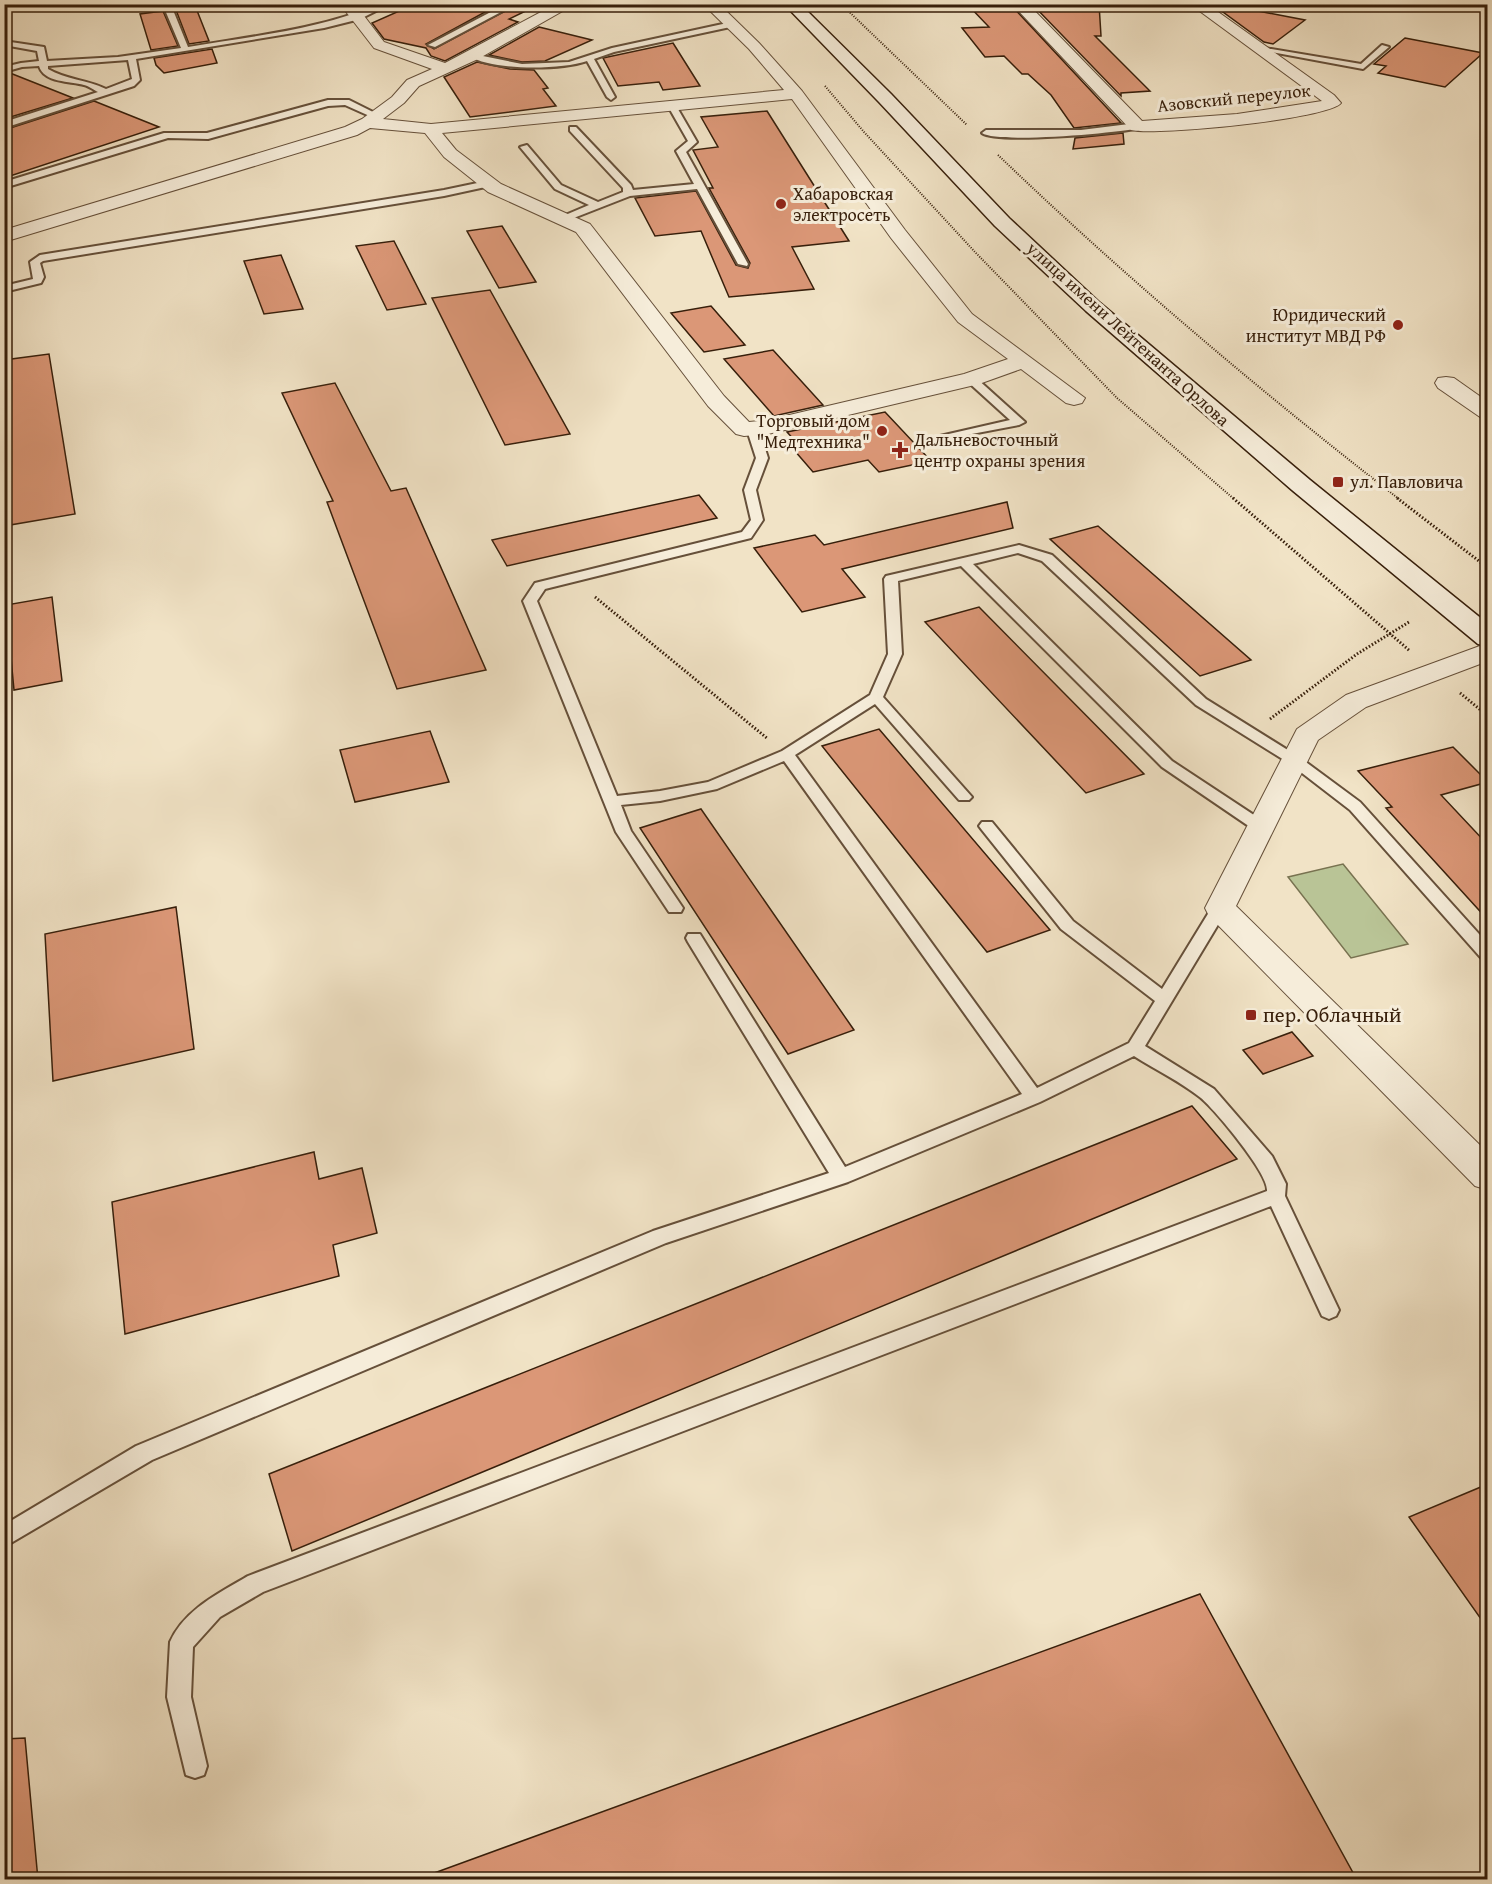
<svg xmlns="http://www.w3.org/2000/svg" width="1492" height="1884" font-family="'Gentium Book Plus',serif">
<rect width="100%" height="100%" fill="#f1e3c6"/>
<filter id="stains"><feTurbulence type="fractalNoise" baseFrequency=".00333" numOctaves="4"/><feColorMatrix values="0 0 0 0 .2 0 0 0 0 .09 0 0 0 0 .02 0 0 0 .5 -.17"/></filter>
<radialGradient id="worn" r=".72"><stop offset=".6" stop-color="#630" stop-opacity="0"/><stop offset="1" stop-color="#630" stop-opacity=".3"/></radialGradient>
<polygon fill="#b9c496" stroke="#787250" stroke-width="1.5" points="1343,864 1408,944 1351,958 1288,877"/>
<g fill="#db9777" stroke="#371f0b" stroke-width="1.5">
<polygon points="415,4 500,4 426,44 434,49 518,4 540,4 509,19 518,22 445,61 431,56 426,48 384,39 372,23"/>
<polygon points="967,4 1010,4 1121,123 1074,128 1051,95 1028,74 1022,74 1004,56 985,57 962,28 989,27"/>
<polygon points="1032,4 1099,4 1101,36 1095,36 1150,91 1121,93 1121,96"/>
<polygon points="1232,6 1305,20 1273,44 1264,42 1223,12"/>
<polygon points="196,8 209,41 189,44 176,10"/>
<polygon points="163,11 178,46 151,50 140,14"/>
<polygon points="539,27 592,40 545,61 522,62 489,55"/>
<polygon points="1405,38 1483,53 1445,87 1378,73 1386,66 1374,64"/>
<polygon points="673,43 700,86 663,90 659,82 618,86 603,58"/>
<polygon points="212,49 217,63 164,73 156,65 154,58"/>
<polygon points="477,62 510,69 534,70 548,88 543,89 556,106 470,117 444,77"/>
<polygon points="10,73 73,98 4,119 4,74"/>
<polygon points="94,101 159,127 4,178 4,130"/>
<polygon points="767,111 849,241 792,247 814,289 729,297 701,231 655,236 635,198 696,191 736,265 748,268 750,263 709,188 713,188 693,150 718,147 701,117"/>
<polygon points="1123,133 1124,144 1073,149 1075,138"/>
<polygon points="502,226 536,282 499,288 467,231"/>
<polygon points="394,241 426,304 387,310 356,246"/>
<polygon points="281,255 303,309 264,314 244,261"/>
<polygon points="490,290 570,434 505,445 432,298"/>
<polygon points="711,306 745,345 704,352 671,313"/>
<polygon points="773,350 823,405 774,416 724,359"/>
<polygon points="49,354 75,514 4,526 4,360"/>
<polygon points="335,383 391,491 406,488 486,670 397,689 327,502 333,501 282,393"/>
<polygon points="885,412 931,461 879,472 868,460 813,472 788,443 796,442 787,432"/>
<polygon points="699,495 717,518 507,566 492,540"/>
<polygon points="1007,502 1013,528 842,569 865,597 802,612 754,548 815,535 824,545"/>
<polygon points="1098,526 1251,660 1200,676 1050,539"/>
<polygon points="52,597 62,681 14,690 6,605"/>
<polygon points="979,607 1144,774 1086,793 925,622"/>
<polygon points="879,729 1050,930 987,952 822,746"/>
<polygon points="430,731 449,782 355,802 340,750"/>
<polygon points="1453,747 1488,782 1441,795 1488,845 1488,920 1386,808 1392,807 1358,771"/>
<polygon points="701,809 854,1030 788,1054 640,828"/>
<polygon points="176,907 194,1049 53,1081 45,934"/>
<polygon points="1292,1032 1313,1056 1263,1074 1243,1050"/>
<polygon points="1192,1106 1237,1159 292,1551 269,1474"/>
<polygon points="314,1152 319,1179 362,1168 377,1233 333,1245 339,1276 125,1334 112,1202"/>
<polygon points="1488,1484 1488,1629 1409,1517"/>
<polygon points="1200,1594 1357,1880 427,1880 426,1876"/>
<polygon points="25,1738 38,1880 4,1880 4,1739"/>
</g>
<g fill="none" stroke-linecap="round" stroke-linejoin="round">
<g stroke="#66503a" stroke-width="4">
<g id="lane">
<path d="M379,4H390L360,19L324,28L136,59L140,80L134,86L4,128V122L98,92C94,90 89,86 84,85C70,81 44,83 39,66L22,67L4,72V67L21,63L39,61L37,51L4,45V41L44,47L47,61L118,57L181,48L165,10L169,8L173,10L188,47C252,36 319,30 379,4ZM128,60L132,79L106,89C86,79 66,80 48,69V66Z"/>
<polygon points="506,4 516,4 435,47 428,45"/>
<path d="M732,22H735V26L614,52L594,59L615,97L611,100L607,97L587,61C560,70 494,71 469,56L473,54L522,64L569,62L612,48Z"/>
<polygon points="1382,45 1389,47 1363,69 1255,49 1259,47 1361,64"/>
<polygon points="328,100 349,100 381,116 374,118 345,105 328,106 208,139 168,138 4,188 4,182 164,133 207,133"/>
<polygon points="669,104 675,104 697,142 686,152 748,264 747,266 738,264 697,189 630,196 566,221 561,218 563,216 589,205 555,189 520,147 527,145 561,185 598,202 623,192 623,188 570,131 570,127 576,127 631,185 633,190 694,184 676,151 688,141 668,106"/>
<path d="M1137,123L1141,126L1140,128C1116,133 998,144 982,133L986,130H1081Z"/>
<polygon points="487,181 490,182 490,186 444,196 43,261 40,263 44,277 41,283 4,292 4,286 33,279 30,262 40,255 444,190"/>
<polygon points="971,376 975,377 1025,422 1019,425 940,440 940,436 1010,420 967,381 967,377"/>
<path d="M753,427L759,430L768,458L756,490L763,520L751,538L545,589L537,601L617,796L660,791L708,782L782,751L870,695L888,654L884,579L886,576L1019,545L1052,555L1206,699L1299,757L1360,802L1488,944V961L1482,959L1350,810L1289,763L1196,705L1042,561L1018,553L973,564L1172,761L1266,823L1269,827L1266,831H1256L1162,767L961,566L898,581L902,654L883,697L972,797L969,800H959L875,704L795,755L1037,1088L1129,1043L1155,1001L1061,929L982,830L979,826L982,822H992L1073,921L1162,989L1214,904H1226L1228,908L1145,1046L1214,1089L1272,1156L1286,1184L1285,1196L1339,1310L1336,1316L1329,1319L1322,1316L1271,1206L263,1592L220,1617L193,1647L191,1697L207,1766L204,1775L195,1778L186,1775L167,1697L170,1642C184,1610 219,1593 248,1576L1267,1191C1269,1174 1216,1111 1201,1098C1181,1082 1156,1070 1134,1056L1040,1102L848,1182L666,1243L152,1460L4,1547V1525L136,1446L653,1231L829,1173L688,942L686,938L688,934H700L845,1167L1022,1094L784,761L717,789L660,801L621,805L631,831L683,908L681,912H669L616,832L523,601L535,583L742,532L751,520L744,490L756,458L747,430Z"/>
</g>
</g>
<g stroke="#66503a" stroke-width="2">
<g id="street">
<path d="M340,4H355L384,42L445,63L556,4H575L478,59L419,86L404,103L383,119L431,124L784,90L749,49L703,4H719L759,43L802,91L905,230L972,314L1085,398L1082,403L1074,405L1066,403L1021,369L979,384L768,434L744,436L736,434L708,406L576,232L488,192L444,157L425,133L370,128L357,135L4,242V230L345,127L362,119L392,97L407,80L432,69L374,48ZM792,99L891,238L958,322L1008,359L964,374L768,420L749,422L724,396L590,224L501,184L456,150L442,133Z"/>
<path d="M1012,4H1028L1142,121L1237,114L1322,101L1190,4H1207L1334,95L1341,103C1329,119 1155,136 1131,130Z"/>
<polygon points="1446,377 1454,378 1488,402 1488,418 1480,417 1438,388 1435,383 1438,378"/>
<polygon points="1488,643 1488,661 1366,707 1318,740 1236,906 1488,1153 1488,1190 1475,1186 1209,916 1205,908 1297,729 1346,695"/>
</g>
</g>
<g stroke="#371f0b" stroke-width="3">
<polygon id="secondary" points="784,4 800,4 891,94 1009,218 1100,303 1310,480 1488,624 1488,646 1478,644 1292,490 1086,311 995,226 879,102"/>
</g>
<g stroke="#371f0b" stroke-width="2" stroke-dasharray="1 1.5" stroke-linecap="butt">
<polyline points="841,4 967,125"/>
<polyline points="825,86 864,132 975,252 1117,398 1234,499"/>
<path d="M998,155C1125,277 1260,391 1399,499"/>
</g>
<g stroke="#371f0b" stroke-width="3" stroke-dasharray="1.5 2" stroke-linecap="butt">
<polyline points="1233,498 1410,651"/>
<polyline points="1397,498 1488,568"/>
<polyline points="595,597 768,739"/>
<polyline points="1460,693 1488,716"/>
<polyline points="1270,719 1357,654 1409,622"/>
</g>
<use href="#lane" fill="#f6edda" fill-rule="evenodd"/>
<use href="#street" fill="#f6edda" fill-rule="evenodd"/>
<use href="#secondary" fill="#f6edda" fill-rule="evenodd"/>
</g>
<g fill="#8f2418" stroke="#f6edda" stroke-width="2">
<circle cx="781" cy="204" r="6"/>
<circle cx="1398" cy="325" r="6"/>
<circle cx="882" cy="431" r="6"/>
<path d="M897 441h6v6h6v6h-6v6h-6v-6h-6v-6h6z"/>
<rect x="1332" y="476" width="12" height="12" rx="3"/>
<rect x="1245" y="1009" width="12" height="12" rx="3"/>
</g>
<g text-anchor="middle" stroke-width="6" stroke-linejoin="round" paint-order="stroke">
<g font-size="18" fill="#371f0b" stroke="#f6edda">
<text transform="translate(1234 98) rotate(-6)" y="6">Азовский переулок</text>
<text transform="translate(1128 334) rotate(42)" y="6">улица имени Лейтенанта Орлова</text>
</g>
<g font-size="18" fill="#371f0b" stroke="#f6edda" text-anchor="start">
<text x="793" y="200">Хабаровская<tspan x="793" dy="21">электросеть</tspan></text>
<text x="1386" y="321" text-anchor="end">Юридический<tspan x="1386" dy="21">институт МВД РФ</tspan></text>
<text x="870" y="427" text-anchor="end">Торговый дом<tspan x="870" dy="21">"Медтехника"</tspan></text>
<text x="914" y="446">Дальневосточный<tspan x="914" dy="21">центр охраны зрения</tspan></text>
<text x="1350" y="488">ул. Павловича</text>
</g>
<g font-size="21" fill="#371f0b" stroke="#f6edda" text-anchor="start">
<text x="1263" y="1022">пер. Облачный</text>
</g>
</g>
<rect width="1492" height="1884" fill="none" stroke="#f1e3c6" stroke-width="24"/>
<rect x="6" y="6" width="1480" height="1872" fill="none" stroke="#371f0b" stroke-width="3"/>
<rect x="12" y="12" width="1468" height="1860" fill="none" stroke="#371f0b" stroke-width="1.5"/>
<rect width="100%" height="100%" filter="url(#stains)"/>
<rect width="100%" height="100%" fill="url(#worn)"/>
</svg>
